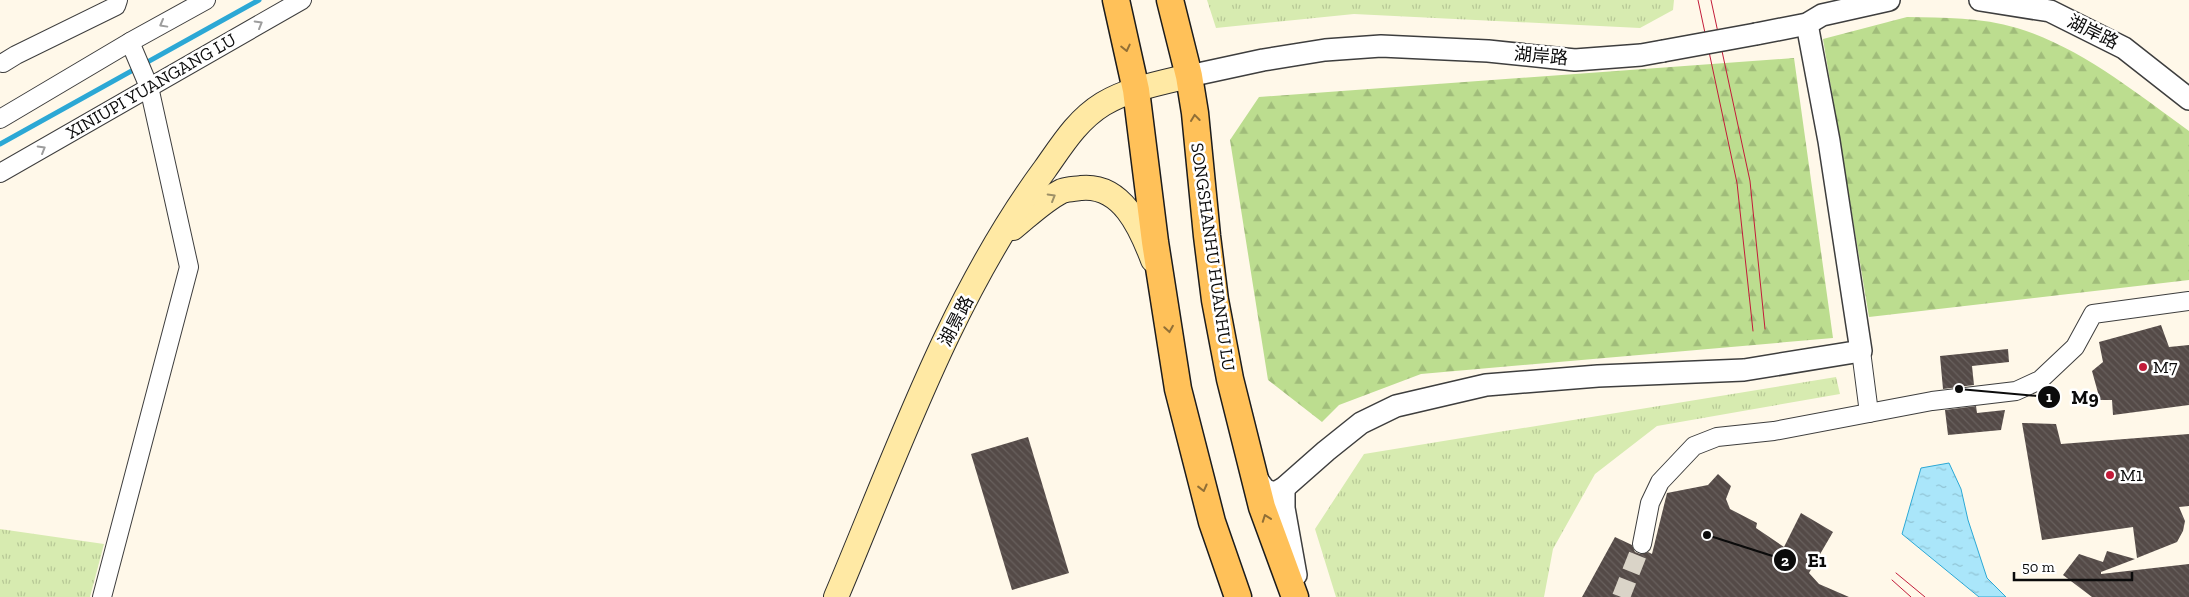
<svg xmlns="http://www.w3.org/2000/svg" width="2189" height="597" font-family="'Zilla Slab','Noto Sans SC',serif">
<defs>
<pattern id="grass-tufts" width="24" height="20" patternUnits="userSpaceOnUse" patternTransform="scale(1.25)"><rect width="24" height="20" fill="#d7ebb0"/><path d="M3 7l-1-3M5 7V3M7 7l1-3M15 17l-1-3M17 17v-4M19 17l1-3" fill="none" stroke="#b7c896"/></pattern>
<pattern id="forest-firs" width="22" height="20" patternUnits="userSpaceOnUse" patternTransform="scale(1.25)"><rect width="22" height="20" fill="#bcdd8f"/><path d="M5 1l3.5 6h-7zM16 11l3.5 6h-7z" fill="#a0bc7a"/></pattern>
<pattern id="water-ripples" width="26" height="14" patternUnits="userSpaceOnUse" patternTransform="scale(1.25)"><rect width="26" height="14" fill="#aae6fa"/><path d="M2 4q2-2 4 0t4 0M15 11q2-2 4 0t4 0" fill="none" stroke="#91c4d5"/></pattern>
<pattern id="building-back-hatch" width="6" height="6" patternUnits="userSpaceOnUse" patternTransform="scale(1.25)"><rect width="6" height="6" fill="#544a47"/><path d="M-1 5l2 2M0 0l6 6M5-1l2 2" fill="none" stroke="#68605d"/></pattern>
</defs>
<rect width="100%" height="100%" fill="#fff8e9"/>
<g fill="url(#grass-tufts)">
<polygon points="1207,0 1674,0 1673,10 1640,28 1354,14 1216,28"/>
<polygon points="1836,377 1840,394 1657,426 1595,474 1553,549 1544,597 1336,597 1315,529 1364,454"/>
<polygon points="0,529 104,544 90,597 0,597"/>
</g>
<g fill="url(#forest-firs)">
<path d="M1907,17C1944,18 1981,17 2017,28C2080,47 2136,93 2189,131V280L1869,317L1823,39Z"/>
<polygon points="1794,58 1833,338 1421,374 1339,405 1322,422 1268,380 1230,140 1259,97"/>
</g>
<polygon fill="url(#water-ripples)" stroke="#2ca8d5" points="1949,463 1961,489 1968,520 1987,578 2006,597 1979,597 1902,534 1921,468"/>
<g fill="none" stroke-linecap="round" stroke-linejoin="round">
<polyline stroke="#2ca8d5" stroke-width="5" points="0,144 259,0"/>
</g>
<g fill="url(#building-back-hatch)">
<polygon points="2161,325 2169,347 2189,345 2189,405 2113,415 2112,400 2100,400 2092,371 2103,362 2099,342"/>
<polygon points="2008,349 2009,362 1972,366 1974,385 1943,389 1940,356"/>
<polygon points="1976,406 1977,413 2005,410 2001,430 1948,435 1945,410"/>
<polygon points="2022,423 2056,424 2061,444 2189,434 2189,506 2179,507 2185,521 2183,531 2177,542 2137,558 2133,527 2042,540"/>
<polygon points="1028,437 1069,573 1012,590 971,454"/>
<polygon points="1718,474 1731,486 1726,499 1730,509 1757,523 1756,528 1784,547 1801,513 1833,532 1809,573 1819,584 1849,597 1582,597 1615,537 1632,545 1635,552 1640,554 1648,552 1652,554 1667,493 1708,485"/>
<polygon points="2107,551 2135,559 2101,572 2101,574 2189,564 2189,597 2092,597 2063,575 2079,554 2103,562"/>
</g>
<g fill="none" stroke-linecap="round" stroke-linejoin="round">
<polyline stroke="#dad4c8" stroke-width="18" stroke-dasharray="18 9" stroke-linecap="butt" points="1621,597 1642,544"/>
<g stroke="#3e3e3e" stroke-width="20">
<g id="minor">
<polyline points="3,63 16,55 116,6 118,0"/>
<polyline points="0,119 130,42 206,0"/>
<polyline points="0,173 302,0"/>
<polyline points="1861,351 1869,413"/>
<polyline points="1642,544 1650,503 1660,482 1694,446 1717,437 1774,431 1932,401 2016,391 2040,380 2075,347 2093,314 2189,301"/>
<polyline points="102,597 189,267 149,87 130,42"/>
</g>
</g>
<g stroke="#3e3e3e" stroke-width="24">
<g id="tertiary">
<polyline points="1980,0 2050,11 2124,48 2189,99"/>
<polyline points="1756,34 1807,24 1822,15 1889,0"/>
<polyline points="1189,76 1263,60 1325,50 1381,46 1488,51 1575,60 1641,55 1663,51"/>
<polyline points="1254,475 1265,490 1275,493 1284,488 1326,451 1361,423 1396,406 1486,385 1598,376 1744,370 1861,351 1829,141 1807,24"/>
<polyline points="1284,488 1284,508 1296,575"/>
</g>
</g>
<g stroke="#2d2d2d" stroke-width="26">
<g id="secondary">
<path d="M1013,228C1029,215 1044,200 1062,191C1068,189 1075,189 1081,188C1122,184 1141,228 1153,260"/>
<path d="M836,597C897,453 951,296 1045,169C1062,145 1077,120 1103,104C1128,89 1160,83 1189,76"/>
</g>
</g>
<g stroke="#1c1c1c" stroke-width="29">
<g id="primary">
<polyline points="1116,0 1136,90 1155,242 1178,389 1212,522 1238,597"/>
<polyline points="1170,0 1189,76 1195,113 1207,236 1215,300 1230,379 1262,507 1295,597"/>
</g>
</g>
<use href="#minor" stroke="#fff" stroke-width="18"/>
<use href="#tertiary" stroke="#fff" stroke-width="21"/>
<use href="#secondary" stroke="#ffe9a4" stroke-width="24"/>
<use href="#primary" stroke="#ffc159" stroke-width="26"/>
<g stroke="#c21b39" stroke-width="1">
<polyline points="1698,0 1737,183 1753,331"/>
<polyline points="1711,0 1750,181 1765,329"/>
<polyline points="1896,573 1925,597"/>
<polyline points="1892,580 1911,597"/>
</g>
<g stroke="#3e3e3e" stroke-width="24" stroke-linecap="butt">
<polyline id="tertiary-bridge" points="1663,51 1756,34"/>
</g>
<use href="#tertiary-bridge" stroke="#fff" stroke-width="21"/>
</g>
<defs><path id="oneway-chevron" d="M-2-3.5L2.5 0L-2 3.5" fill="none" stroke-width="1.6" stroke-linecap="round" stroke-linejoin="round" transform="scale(1.25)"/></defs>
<g stroke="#9d9d9d">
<use href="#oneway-chevron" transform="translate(163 24) rotate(151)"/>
<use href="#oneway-chevron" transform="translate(259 24) rotate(-30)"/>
<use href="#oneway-chevron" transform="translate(42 149) rotate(-30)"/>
</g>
<g stroke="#916f36">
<use href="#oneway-chevron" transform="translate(1126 48) rotate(77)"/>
<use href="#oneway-chevron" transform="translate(1195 118) rotate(-97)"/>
<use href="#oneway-chevron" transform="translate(1169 329) rotate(81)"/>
<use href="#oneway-chevron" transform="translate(1203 488) rotate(76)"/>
<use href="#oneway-chevron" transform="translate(1266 518) rotate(-110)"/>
</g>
<use stroke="#9d9067" href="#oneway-chevron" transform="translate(1052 197) rotate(-30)"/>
<g fill="#c21b39" stroke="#fff" stroke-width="2">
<circle cx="2143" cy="367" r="5"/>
<circle cx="2110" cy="475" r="5"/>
</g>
<g text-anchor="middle" stroke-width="5" stroke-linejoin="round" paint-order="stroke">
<g font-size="18" fill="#0b0b0b" stroke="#fff">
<text transform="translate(2093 32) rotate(26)" y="6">湖岸路</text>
<text transform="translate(1541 56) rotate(5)" y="6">湖岸路</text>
<text transform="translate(151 86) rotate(-30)" y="6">XINIUPI YUANGANG LU</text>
<text transform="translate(1213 257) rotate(82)" y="6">SONGSHANHU HUANHU LU</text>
<text transform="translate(956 321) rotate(-63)" y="6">湖景路</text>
</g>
<g font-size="18" fill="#0b0b0b" stroke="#fff" text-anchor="start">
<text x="2153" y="373">M7</text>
<text x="2120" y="481">M1</text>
</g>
</g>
<path fill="none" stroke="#0b0b0b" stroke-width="2" d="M1959 389L2049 397M1707 535L1785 560"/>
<g fill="#0b0b0b" stroke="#fff" stroke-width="2">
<circle cx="1959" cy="389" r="5"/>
<circle cx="1707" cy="535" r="5"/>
<circle cx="2049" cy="397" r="12"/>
<circle cx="1785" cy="560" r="12"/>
</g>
<g font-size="15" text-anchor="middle" font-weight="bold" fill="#fff">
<text x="2049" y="402">1</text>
<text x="1785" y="566">2</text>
</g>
<g font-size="19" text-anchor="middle" font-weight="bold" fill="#0b0b0b" stroke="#fff" stroke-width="5" stroke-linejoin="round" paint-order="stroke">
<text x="2085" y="404">M9</text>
<text x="1817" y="567">E1</text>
</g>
<path d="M2014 572v8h118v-8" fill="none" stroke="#0b0b0b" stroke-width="2.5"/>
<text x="2022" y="572" font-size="15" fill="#0b0b0b" stroke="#ffffff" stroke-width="4" paint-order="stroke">50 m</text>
</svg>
